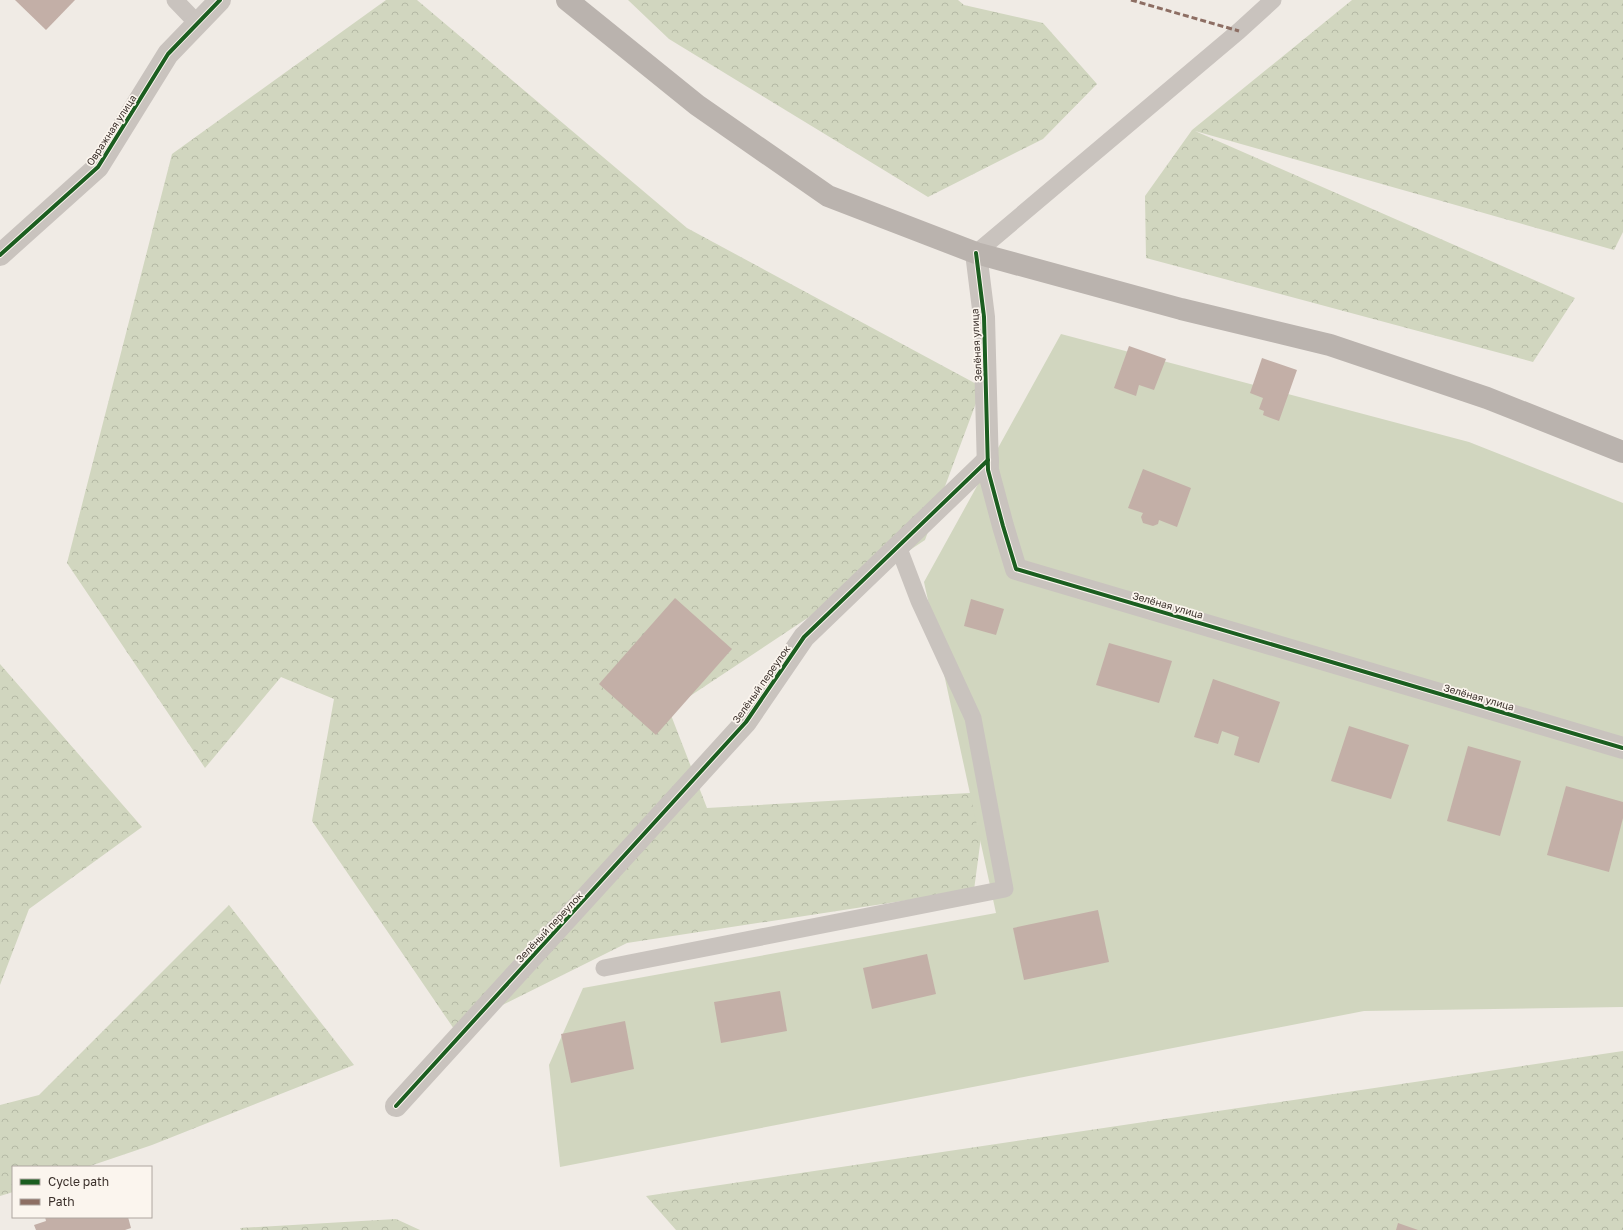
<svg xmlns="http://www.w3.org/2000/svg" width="1623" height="1230" font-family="'Golos Text',sans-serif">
<defs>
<pattern id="forest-crowns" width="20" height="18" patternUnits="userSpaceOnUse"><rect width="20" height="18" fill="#d1d6bf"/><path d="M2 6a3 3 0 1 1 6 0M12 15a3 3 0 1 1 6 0" fill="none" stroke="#b4b8a4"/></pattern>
</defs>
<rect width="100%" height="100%" fill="#f0ebe5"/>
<g fill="url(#forest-crowns)">
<polygon points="386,0 417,0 687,228 982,387 925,540 669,710 707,808 987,792 974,890 627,943 454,1029 312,821 334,699 281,677 205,768 67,563 172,154"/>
<polygon points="628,0 958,0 964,5 1043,23 1097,84 1043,139 928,197 669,39"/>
<polygon points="1352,0 1623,0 1623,232 1614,250 1195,131 1575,298 1533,362 1146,258 1145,196 1192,130"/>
<polygon points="0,664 142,827 29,909 0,985"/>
<polygon points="229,905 354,1065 152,1145 87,1167 13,1167 13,1192 0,1196 0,1105 39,1095"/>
<polygon points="1623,1051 1623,1230 676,1230 646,1196"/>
<polygon points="396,1219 420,1230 241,1230 240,1228"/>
</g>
<polygon fill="#d1d6bf" points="1061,334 1469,442 1623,503 1623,1007 1364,1011 560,1167 549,1065 583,988 996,913 924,582"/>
<g fill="#c3afa7">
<polygon points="15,0 75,0 46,30"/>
<polygon points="1129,346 1166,359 1154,390 1139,385 1136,396 1114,388"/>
<polygon points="1262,358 1297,370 1279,421 1263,415 1264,411 1259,409 1263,398 1250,393"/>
<polygon points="1143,469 1191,488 1177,527 1159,520 1158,524 1153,526 1143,523 1141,517 1143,513 1128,508"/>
<polygon points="675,598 732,649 656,735 599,684"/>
<polygon points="971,599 1004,609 996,635 964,626"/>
<polygon points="1109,643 1172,661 1159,703 1096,685"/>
<polygon points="1213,679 1280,702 1259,763 1234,755 1239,737 1222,731 1218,744 1194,737"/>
<polygon points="1349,726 1409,745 1391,799 1331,781"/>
<polygon points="1468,746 1521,761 1500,836 1447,821"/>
<polygon points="1566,786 1623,802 1623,818 1609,872 1547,855"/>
<polygon points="1098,910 1109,962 1024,980 1013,928"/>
<polygon points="927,954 936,994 872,1009 863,968"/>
<polygon points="780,991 787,1031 721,1043 714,1002"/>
<polygon points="625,1021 634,1069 571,1083 561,1034"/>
<polygon points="45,1217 128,1217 131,1228 125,1230 36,1230 34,1225 46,1221"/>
<polygon points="1398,1223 1418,1230 1396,1230"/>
</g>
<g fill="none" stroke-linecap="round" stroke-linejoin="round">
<g stroke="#c9c3be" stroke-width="17">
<polyline points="175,0 198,24"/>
<polyline points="976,253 1239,31 1273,0"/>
<polyline points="604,968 1005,889 973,718 919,601 898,546"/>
</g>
<g stroke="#c9c3be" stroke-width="22">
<polyline points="976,253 984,317 988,470 1003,526 1016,569 1623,748"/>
<polyline points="0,255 98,167 168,54 220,0"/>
<polyline points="396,1106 746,722 804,637 988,460"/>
</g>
<polyline stroke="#bab3ae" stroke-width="22" points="567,0 697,105 828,196 976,253 1181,309 1330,345 1487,398 1623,452"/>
<polyline stroke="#8d6e63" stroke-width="3" stroke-dasharray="6 3" stroke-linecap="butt" points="1131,0 1239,31"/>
<g stroke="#fbf5ee" stroke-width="6">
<g id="cycleway">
<polyline points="976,253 984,317 988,470 1003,526 1016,569 1623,748"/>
<polyline points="0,255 98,167 168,54 220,0"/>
<polyline points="396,1106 746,722 804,637 988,460"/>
</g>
</g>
<use href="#cycleway" stroke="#1b5e20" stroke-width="4"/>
</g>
<g text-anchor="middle" stroke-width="3.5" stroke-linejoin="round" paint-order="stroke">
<g font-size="10" fill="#3b302b" stroke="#fbf5ee">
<text transform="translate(111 130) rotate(-57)" y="4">Овражная улица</text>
<text transform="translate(976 345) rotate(-93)" y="4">Зелёная улица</text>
<text transform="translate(1168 605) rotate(16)" y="4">Зелёная улица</text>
<text transform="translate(761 684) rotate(-55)" y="4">Зелёный переулок</text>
<text transform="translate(1479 697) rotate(16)" y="4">Зелёная улица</text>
<text transform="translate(549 927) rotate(-47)" y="4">Зелёный переулок</text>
</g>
</g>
<rect x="12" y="1166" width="140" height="52" fill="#fbf5ee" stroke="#aea6a0"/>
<rect x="20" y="1179" width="20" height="6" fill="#1b5e20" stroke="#aea6a0"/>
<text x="48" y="1186" font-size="12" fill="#3b302b">Cycle path</text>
<rect x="20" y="1199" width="20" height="6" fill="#8d6e63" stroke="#aea6a0"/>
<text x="48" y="1206" font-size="12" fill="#3b302b">Path</text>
</svg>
